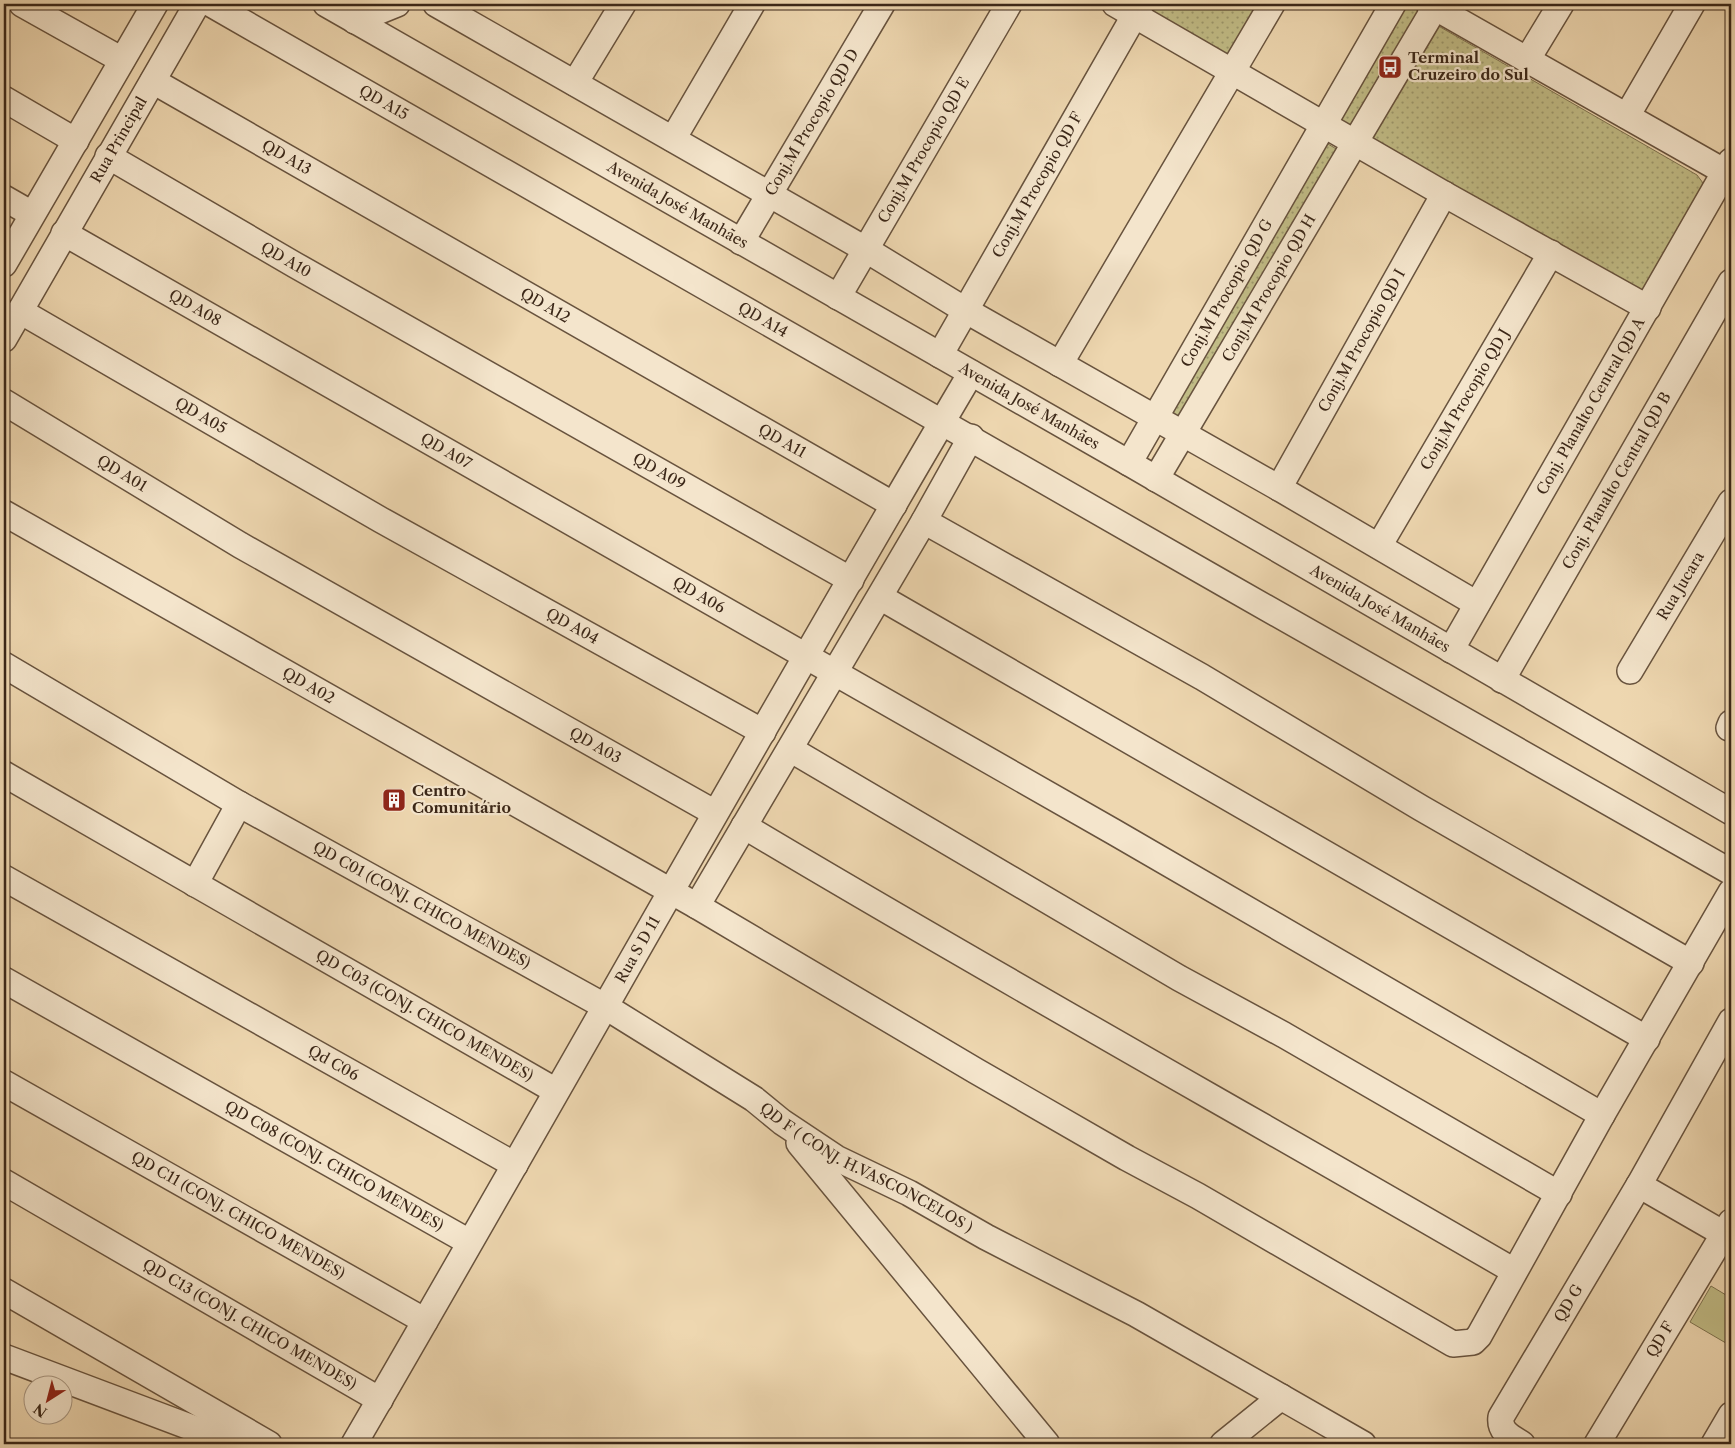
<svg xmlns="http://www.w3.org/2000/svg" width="1735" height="1448" font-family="'Libre Caslon Text',serif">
<defs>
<pattern id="green-dots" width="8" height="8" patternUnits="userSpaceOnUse" patternTransform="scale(1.25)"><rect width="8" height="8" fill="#c1bc86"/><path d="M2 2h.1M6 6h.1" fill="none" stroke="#9e996d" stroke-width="1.8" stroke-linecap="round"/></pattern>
</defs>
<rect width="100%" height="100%" fill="#eed7b0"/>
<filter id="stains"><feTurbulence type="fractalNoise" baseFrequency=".004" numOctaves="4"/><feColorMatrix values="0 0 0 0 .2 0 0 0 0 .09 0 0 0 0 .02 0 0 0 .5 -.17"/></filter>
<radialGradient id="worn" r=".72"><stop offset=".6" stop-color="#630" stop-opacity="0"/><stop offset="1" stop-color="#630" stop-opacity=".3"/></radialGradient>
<g fill="url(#green-dots)" stroke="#7e724f">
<polygon points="1125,4 1262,4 1229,62"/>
<polygon points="1400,4 1416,4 1425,9 1352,135 1330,123"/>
<polygon points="1435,24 1697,175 1703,183 1702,193 1641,297 1371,142"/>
<polygon points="1323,141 1343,153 1182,424 1162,412"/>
</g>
<polygon fill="#c1bc86" stroke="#7e724f" points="1711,1286 1731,1298 1731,1346 1690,1322"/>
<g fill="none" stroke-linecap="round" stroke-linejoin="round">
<g stroke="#68533e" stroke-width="28">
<g id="minor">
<polyline points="22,4 122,60"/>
<path id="s1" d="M211,4C718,293 1223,585 1731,872"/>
<path id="s2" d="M326,4L1129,463L1731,812"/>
<polyline points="436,4 865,249 965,310 1279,488 1477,604"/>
<polyline points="1115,4 1444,194 1648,308"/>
<polyline points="1429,4 1725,172"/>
<polyline points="355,21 397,4"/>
<polyline points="1527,60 1561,4"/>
<path id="s3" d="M153,81L894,505"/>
<polyline points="575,83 623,4"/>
<polyline points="4,99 76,141"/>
<polyline points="1627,116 1692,4"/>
<polyline points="673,139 752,4"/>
<path id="s4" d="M108,156L295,265L851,580"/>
<polyline points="4,198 32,214"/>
<path id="s5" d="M64,233L1114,832L1602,1115"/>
<path id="s6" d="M741,242L882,4"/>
<polyline points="4,264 155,4"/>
<path id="s7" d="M838,297L1009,4"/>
<path id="s8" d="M20,311L381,520L763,732"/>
<path id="s9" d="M4,339L197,4"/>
<path id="s10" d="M940,355L1141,4"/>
<polyline points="1060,364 1272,4"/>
<path id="s11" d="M4,402L240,545L715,813"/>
<path id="s12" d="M1129,463L1393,4"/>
<path id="s13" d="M1156,479L1437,4"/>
<path id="s14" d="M1279,488L1444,194"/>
<path id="s15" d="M4,513L697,906L976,1071L1127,1158L1198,1196L1453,1344L1473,1342L1479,1336L1602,1115L1731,892"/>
<polyline points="924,521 1202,677 1421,808 1691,963"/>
<path id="s16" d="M1379,546L1551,253"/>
<polyline points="880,597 1647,1039"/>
<path id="s17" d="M1451,650L1731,161"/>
<path id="s18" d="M4,665L239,804L606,1007L754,1099L782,1122L836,1158L909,1193L986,1237L1136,1314L1363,1444"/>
<path id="s19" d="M1630,671L1731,502"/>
<path id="s20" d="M1502,680L1731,282"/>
<polyline points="1729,728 1731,723"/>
<polyline points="790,749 1179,978 1284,1035 1559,1194"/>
<path id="s21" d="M4,774L556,1091"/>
<path d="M744,826C998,978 1258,1122 1514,1271"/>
<path id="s22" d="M4,878L515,1165"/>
<polyline points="195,884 239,804"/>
<polyline points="697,906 924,521 971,437"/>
<path id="s23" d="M4,980L469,1242"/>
<path id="s24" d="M4,1083L425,1321"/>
<polyline points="799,1143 1047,1444"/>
<path id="s25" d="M4,1182L380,1400"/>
<polyline points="1639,1185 1731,1238"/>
<polyline points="4,1291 269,1444"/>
<polyline points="4,1357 235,1444"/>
<path id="s26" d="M354,1444C561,1088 761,728 971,373"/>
<polyline points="1223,1444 1281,1397"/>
<path id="s27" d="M1522,1444C1511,1437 1499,1432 1501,1417L1639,1185L1731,1021"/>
<path id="s28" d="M1597,1444L1731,1222"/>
<polyline points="1714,1444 1731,1415"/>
</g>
</g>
<use href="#minor" stroke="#f4e5cc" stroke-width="25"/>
</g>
<defs>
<g id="bus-square" transform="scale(1.25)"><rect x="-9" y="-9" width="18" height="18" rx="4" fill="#8f2418" stroke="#f4e5cc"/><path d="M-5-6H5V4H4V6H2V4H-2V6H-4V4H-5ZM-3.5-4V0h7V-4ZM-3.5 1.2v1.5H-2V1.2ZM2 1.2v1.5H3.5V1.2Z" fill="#fff"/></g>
<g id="building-square" transform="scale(1.25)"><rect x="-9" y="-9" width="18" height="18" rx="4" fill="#8f2418" stroke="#f4e5cc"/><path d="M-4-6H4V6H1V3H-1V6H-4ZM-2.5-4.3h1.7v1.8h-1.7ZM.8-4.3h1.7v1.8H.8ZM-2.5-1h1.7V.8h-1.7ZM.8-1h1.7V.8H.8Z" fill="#fff"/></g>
</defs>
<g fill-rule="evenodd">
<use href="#bus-square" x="1390" y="67"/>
<use href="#building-square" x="394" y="800"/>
</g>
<g text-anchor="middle" stroke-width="4.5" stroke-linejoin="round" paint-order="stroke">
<g font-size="15" font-weight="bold" fill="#3b2718" stroke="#f4e5cc" text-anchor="start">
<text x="1408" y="63">Terminal<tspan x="1408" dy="17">Cruzeiro do Sul</tspan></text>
<text x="412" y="796">Centro<tspan x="412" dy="17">Comunitário</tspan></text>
</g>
<g font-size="15" fill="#3b2718" stroke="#f4e5cc">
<text dy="5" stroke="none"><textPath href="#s1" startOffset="199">QD A15</textPath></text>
<text dy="5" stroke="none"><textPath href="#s6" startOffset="139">Conj.M Procopio QD D</textPath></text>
<text dy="5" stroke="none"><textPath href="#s9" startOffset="230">Rua Principal</textPath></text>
<text dy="5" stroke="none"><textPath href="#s7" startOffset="170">Conj.M Procopio QD E</textPath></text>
<text dy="5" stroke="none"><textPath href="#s3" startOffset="154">QD A13</textPath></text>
<text dy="5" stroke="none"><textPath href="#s10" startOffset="196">Conj.M Procopio QD F</textPath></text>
<text dy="5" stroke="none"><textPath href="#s2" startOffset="405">Avenida José Manhães</textPath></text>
<text dy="5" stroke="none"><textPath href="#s4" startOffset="206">QD A10</textPath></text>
<text dy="5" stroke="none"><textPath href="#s13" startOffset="222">Conj.M Procopio QD H</textPath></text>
<text dy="5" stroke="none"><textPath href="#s12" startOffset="196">Conj.M Procopio QD G</textPath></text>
<text dy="5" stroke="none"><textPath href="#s3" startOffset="452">QD A12</textPath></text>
<text dy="5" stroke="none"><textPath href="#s5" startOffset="151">QD A08</textPath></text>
<text dy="5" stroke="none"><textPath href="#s1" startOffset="636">QD A14</textPath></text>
<text dy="5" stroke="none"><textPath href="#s14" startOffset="169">Conj.M Procopio QD I</textPath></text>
<text dy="5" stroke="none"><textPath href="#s16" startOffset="170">Conj.M Procopio QD J</textPath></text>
<text dy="5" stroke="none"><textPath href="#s2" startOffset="810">Avenida José Manhães</textPath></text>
<text dy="5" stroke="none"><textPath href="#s17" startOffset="281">Conj. Planalto Central QD A</textPath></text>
<text dy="5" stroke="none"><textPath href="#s8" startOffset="209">QD A05</textPath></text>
<text dy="5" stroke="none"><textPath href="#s3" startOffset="725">QD A11</textPath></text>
<text dy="5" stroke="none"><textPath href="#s5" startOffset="440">QD A07</textPath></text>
<text dy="5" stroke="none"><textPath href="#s4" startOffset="635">QD A09</textPath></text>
<text dy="5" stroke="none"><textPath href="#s11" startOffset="138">QD A01</textPath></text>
<text dy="5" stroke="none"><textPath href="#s20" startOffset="230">Conj. Planalto Central QD B</textPath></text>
<text dy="5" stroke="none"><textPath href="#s19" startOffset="99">Rua Jucara</textPath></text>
<text dy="5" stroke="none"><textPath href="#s5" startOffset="731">QD A06</textPath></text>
<text dy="5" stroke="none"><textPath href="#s2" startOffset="1215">Avenida José Manhães</textPath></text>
<text dy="5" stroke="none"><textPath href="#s8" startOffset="636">QD A04</textPath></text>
<text dy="5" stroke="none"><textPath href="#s15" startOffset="350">QD A02</textPath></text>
<text dy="5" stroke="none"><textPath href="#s11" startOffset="684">QD A03</textPath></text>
<text dy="5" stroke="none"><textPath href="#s18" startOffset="482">QD C01 (CONJ. CHICO MENDES)</textPath></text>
<text dy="5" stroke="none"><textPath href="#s26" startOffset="570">Rua S D 11</textPath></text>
<text dy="5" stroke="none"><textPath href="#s21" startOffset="485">QD C03 (CONJ. CHICO MENDES)</textPath></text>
<text dy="5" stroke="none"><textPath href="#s22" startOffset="378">Qd C06</textPath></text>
<text dy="5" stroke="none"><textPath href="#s23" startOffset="379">QD C08 (CONJ. CHICO MENDES)</textPath></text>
<text dy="5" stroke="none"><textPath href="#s18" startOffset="999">QD F ( CONJ. H.VASCONCELOS )</textPath></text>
<text dy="5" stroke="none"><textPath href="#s24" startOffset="269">QD C11 (CONJ. CHICO MENDES)</textPath></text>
<text dy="5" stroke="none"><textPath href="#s27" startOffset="169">QD G</textPath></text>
<text dy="5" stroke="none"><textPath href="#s25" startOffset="284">QD C13 (CONJ. CHICO MENDES)</textPath></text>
<text dy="5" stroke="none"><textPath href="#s28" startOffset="122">QD F</textPath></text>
</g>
</g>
<rect width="1735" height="1448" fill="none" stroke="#eed7b0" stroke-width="20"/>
<rect x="5" y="5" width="1725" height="1438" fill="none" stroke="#3b2718" stroke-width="2.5"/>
<rect x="10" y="10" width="1715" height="1428" fill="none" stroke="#3b2718"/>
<g transform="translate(48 1400) rotate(216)"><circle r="24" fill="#f4e5cc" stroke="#aa9984"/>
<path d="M0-4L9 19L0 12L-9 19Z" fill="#8f2418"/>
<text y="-8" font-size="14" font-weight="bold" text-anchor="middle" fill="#3b2718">N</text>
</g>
<rect width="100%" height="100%" filter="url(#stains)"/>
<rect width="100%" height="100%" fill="url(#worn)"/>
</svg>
